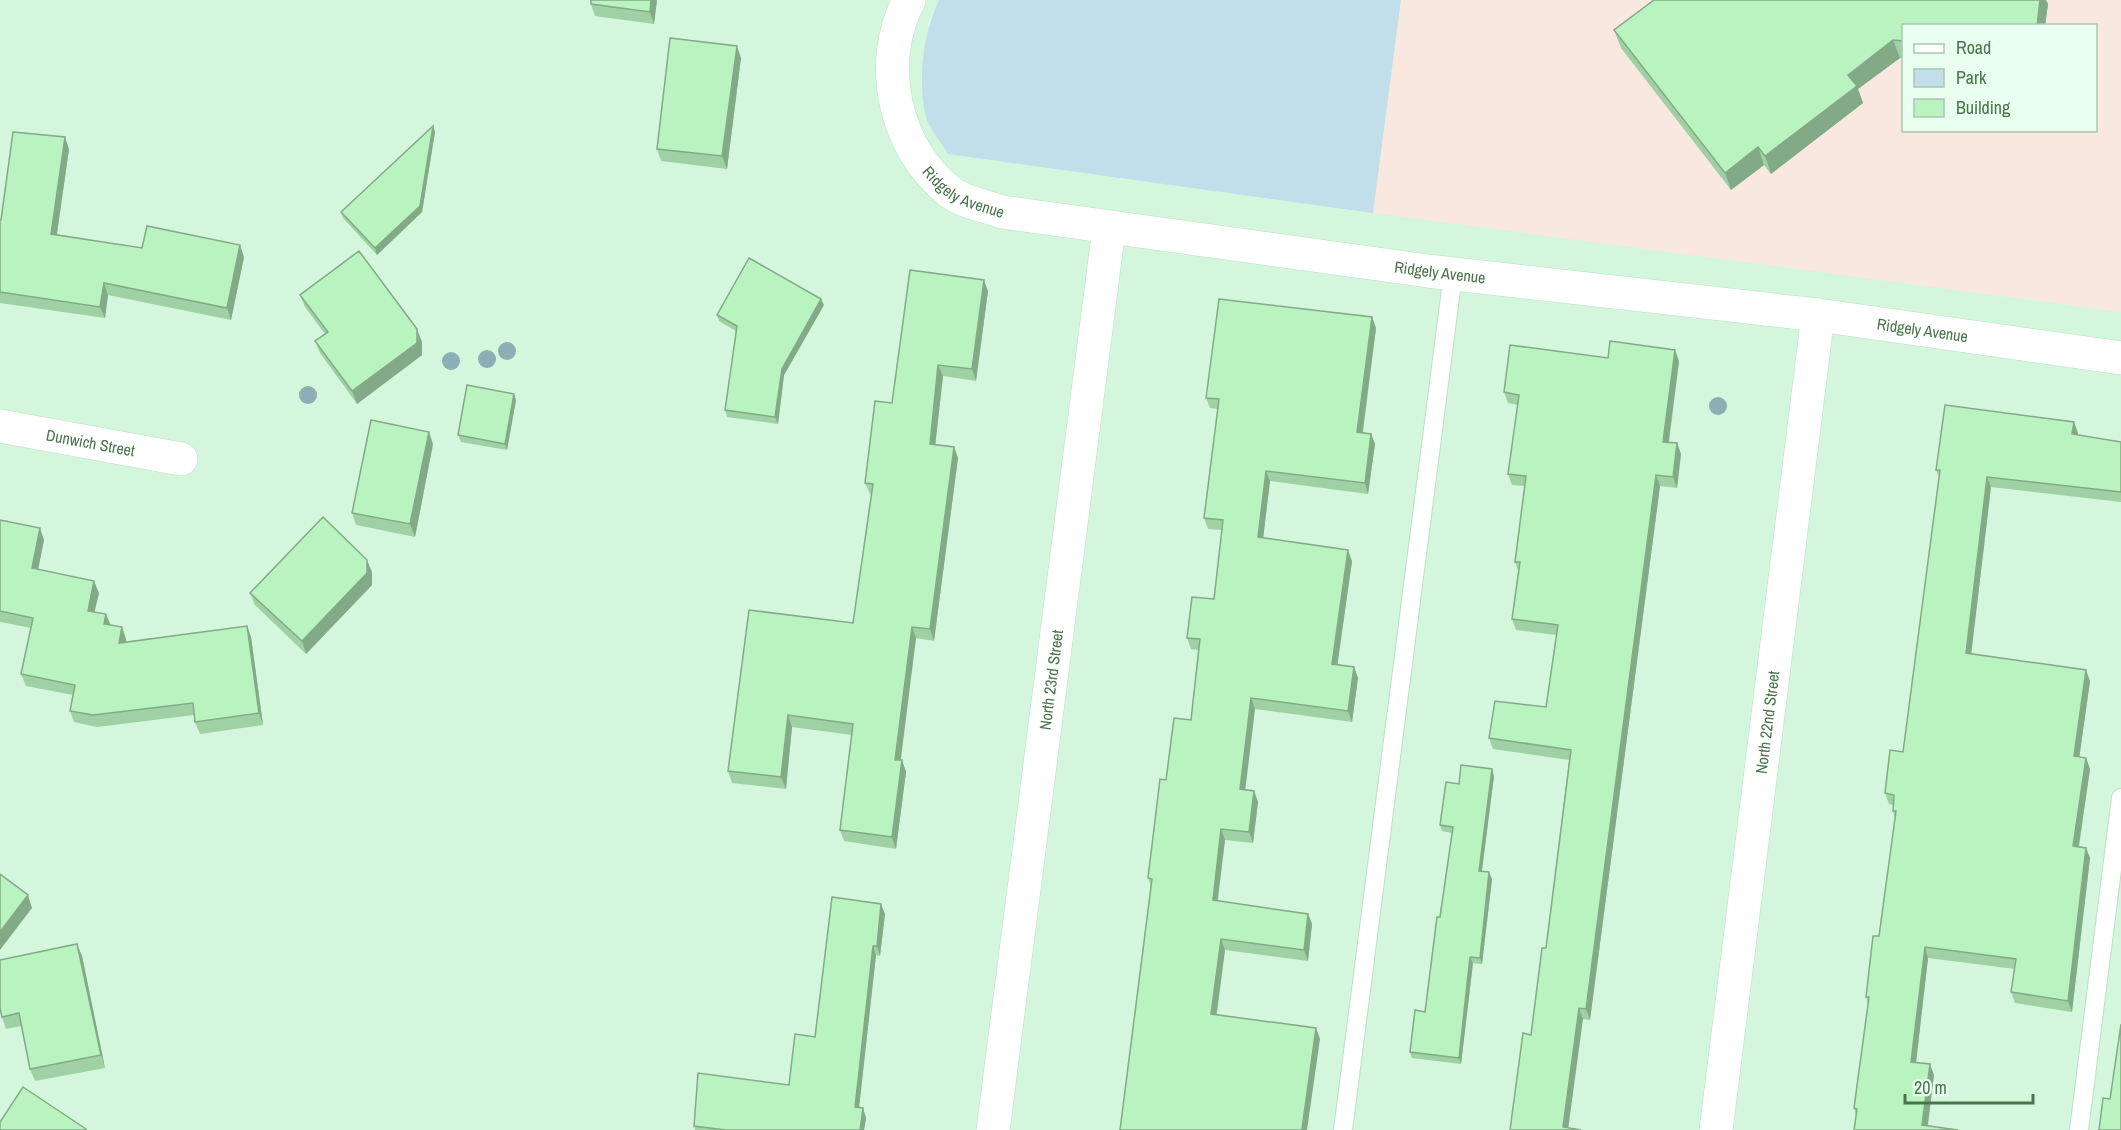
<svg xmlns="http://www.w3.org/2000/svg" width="2121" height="1130" font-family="'Archivo Narrow',sans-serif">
<rect width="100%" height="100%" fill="#e2fdea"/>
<polygon fill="#d3f6dd" points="0,0 939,0 928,24 949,154 2121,312 2121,1130 0,1130"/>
<path fill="#f9e8df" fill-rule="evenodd" d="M1401,0H2121V312L1373,213ZM1904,26H2096V130H1904Z"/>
<path fill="#c1deea" d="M939,0H1401L1373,213L948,154C941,142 928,127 925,114C918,76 923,34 939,0Z"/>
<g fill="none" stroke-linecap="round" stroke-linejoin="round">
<g stroke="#bee1c4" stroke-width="20">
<g id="lane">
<polyline points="1343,1130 1453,274"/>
<polyline points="2079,1130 2121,798"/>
</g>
</g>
<g stroke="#bee1c4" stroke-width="34">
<g id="street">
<path id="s1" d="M909,0C876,63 894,148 950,192C963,202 986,206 1002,212L1428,271L1818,315L2121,358"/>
<path id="s2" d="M0,426L181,459"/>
<path id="s3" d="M993,1130L1109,228"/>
<path id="s4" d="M1716,1130L1818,315"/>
</g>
</g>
<use href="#lane" stroke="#fff" stroke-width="18"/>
<use href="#street" stroke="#fff" stroke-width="33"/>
</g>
<g fill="#8caeb4">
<circle cx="507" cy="351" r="9"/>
<circle cx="487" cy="359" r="9"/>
<circle cx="451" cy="361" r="9"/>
<circle cx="308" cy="395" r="9"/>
<circle cx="1718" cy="406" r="9"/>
</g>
<g fill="#9fd1a4">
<polygon points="591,0 657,0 654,24 595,16 591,4"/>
<polygon points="2040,0 2046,0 2048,4 2045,26 1904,26 1904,58 1900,58 1858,89 1863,103 1771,174 1764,165 1731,190 1621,48 1614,30"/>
<polygon points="741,58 727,169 661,161 657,149"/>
<polygon points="433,126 435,132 422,212 377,255 343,218 341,212"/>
<polygon points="69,149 57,235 142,248 244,257 231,320 108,295 105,318 0,303 0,220 1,220"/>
<polygon points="988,291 976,381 943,376 935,445 954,447 958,458 934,641 916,638 901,760 902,760 906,772 896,849 844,841 840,830 852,735 792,727 786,789 732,783 728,771 853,623 871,494 870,494 865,483 892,403"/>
<polygon points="300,295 422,342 422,355 357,404 320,353 315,341 325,334 305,307"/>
<polygon points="824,305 784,375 778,424 727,417 725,410 736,331 719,321 717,315"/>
<polygon points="1372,317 1376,328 1363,433 1371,434 1375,444 1368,494 1270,481 1263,538 1352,561 1337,665 1354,667 1358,678 1352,722 1255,709 1245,790 1254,791 1258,802 1253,843 1225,840 1218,901 1308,914 1312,924 1308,961 1225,950 1217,1014 1320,1039 1120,1130 1151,886 1148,878 1166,780 1191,720 1198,650 1191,649 1187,638 1214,599 1222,530 1208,529 1204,518 1218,409 1210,408 1206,398"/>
<polygon points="1608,358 1679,361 1669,443 1677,443 1681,454 1677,488 1660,486 1590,1020 1583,1019 1510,1130 1531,1035 1546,948 1569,760 1493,749 1489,738 1546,707 1556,635 1516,630 1512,619 1518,570 1515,562 1525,486 1512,485 1508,474 1518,405 1508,403 1504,392"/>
<polygon points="516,400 507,450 461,442 458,435"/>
<polygon points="2078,433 2077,435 2121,442 2121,502 1991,487 1971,654 2090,681 2079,757 2086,758 2090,769 2079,847 2086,848 2090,858 2072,1012 2015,1003 2011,992 2015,969 1928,958 1916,1062 1934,1075 1928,1126 1856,1115 1854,1108 1868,1004 1866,997 1879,936 1895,819 1893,811 1893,805 1889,804 1885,793 1903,752 1939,477 1936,470"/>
<polygon points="433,444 415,537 356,525 352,513"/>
<polygon points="0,520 44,540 38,569 99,593 94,612 106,614 110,625 126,639 126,642 247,626 251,637 263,725 200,734 195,722 194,715 97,727 74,722 70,711 73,695 26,686 21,674 31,628 0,622"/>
<polygon points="372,572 372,585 306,654 255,605 250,593"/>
<polygon points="1494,776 1482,871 1492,879 1482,964 1473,963 1461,1064 1412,1058 1410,1052 1425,1012 1452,833 1442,831 1440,825 1459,784"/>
<polygon points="885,914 880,956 876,955 859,1107 863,1108 866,1118 864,1130 695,1130 694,1126 789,1085"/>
<polygon points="82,956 105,1068 35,1081 30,1069 22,1026 6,1029 2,1017"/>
</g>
<g fill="#82aa86">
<polygon points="651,0 657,0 654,24 650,12"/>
<polygon points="2040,0 2046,0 2048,4 2045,26 2037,26"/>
<polygon points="1893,40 1900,58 1858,89 1863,103 1771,174 1765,156 1848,75"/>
<polygon points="737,46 741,58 727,169 722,156"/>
<polygon points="433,126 435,132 422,212 377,255 375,248"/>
<polygon points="65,137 69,149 55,246 51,234"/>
<polygon points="1758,147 1764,165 1731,190 1725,173"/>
<polygon points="240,245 244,257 231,320 227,308"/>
<polygon points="984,280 988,291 976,381 972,369"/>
<polygon points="104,283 108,295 105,318 100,307"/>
<polygon points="821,299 824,305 784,375 778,424 775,417 782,369"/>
<polygon points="1372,317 1376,328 1361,443 1357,432"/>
<polygon points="417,329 422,342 422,355 357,404 352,391"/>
<polygon points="1675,350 1679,361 1667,453 1663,442"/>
<polygon points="938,365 943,376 934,456 930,444"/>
<polygon points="514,394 516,400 507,450 505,444"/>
<polygon points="2074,422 2078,433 2076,445 2072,434"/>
<polygon points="429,432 433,444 415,537 410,524"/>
<polygon points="1371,434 1375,444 1368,494 1365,483"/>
<polygon points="1677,443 1681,454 1677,488 1673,477"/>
<polygon points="954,447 958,458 934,641 930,629"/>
<polygon points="1266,471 1270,481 1262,548 1258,537"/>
<polygon points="1656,475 1660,486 1590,1020 1586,1009"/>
<polygon points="1987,477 1991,487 1970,664 1966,653"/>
<polygon points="40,528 44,540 36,580 32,568"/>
<polygon points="1348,550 1352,561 1336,675 1332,664"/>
<polygon points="367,560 372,572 372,585 306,654 302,641"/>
<polygon points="94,581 99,593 92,623 88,611"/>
<polygon points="106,614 111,626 104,624"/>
<polygon points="247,626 251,637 263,725 259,713"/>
<polygon points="122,627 126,639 123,655 119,643"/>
<polygon points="912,627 916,638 899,771 895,760"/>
<polygon points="1354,667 1358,678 1352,722 1348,711"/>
<polygon points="2086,670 2090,681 2078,767 2074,756"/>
<polygon points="1251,698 1255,709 1244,800 1240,789"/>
<polygon points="788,715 792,727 786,789 781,777"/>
<polygon points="2086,758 2090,769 2077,857 2073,846"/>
<polygon points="902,760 906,772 896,849 892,837"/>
<polygon points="1492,769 1494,776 1481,877 1479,871"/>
<polygon points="1254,791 1258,802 1253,843 1249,832"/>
<polygon points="1221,829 1225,840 1216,911 1213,900"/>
<polygon points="2086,848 2090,858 2072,1012 2068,1001"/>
<polygon points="1489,872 1492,879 1482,964 1480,958"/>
<polygon points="28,895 32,908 0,950 0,932"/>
<polygon points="881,904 885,914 880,956 877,946"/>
<polygon points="1308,914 1312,924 1308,961 1304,950"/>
<polygon points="1221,939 1225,950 1215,1024 1211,1014"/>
<polygon points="77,944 82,956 105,1068 101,1055"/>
<polygon points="873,946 876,955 858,1117 855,1107"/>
<polygon points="1925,947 1928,958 1915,1072 1911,1062"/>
<polygon points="1470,957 1473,963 1461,1064 1459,1058"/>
<polygon points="1579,1008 1583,1019 1568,1130 1563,1127"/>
<polygon points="1316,1028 1320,1039 1307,1130 1302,1130"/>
<polygon points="1930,1064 1934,1075 1927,1130 1922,1125"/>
<polygon points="863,1108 866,1118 864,1130 860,1130"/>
</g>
<g fill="#b9f3bf" stroke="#82aa86" stroke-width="1.5">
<polygon points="591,0 651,0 650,12 591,4"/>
<polygon points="1654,0 2040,0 2037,26 1904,26 1904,41 1893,40 1848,75 1857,86 1765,156 1758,147 1725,173 1614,30"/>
<polygon points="670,38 737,46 722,156 657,149"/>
<polygon points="433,126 420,206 375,248 341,212"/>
<polygon points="13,132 65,137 51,234 142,248 147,226 240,245 227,308 104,283 100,307 0,292 0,220 1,220"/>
<polygon points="359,251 417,329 417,343 352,391 315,341 328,332 300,295"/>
<polygon points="749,258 821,299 782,369 775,417 725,410 737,326 717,315"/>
<polygon points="910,270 984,280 972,369 938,365 930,444 954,447 930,629 912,627 895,760 902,760 892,837 840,830 853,724 788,715 781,777 728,771 749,610 853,623 873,484 865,483 875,401 892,403"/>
<polygon points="1219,299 1372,317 1357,432 1371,434 1365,483 1266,471 1258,537 1348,550 1332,664 1354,667 1348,711 1251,698 1240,789 1254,791 1249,832 1221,829 1213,900 1308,914 1304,950 1221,939 1211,1014 1316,1028 1302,1129 1307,1130 1120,1130 1152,879 1148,878 1160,779 1166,780 1174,718 1191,720 1200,639 1187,638 1192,597 1214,599 1223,520 1204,518 1219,399 1206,398"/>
<polygon points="1610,341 1675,350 1663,442 1677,443 1673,477 1656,475 1586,1009 1579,1008 1563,1127 1581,1130 1510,1130 1523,1033 1531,1035 1542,948 1546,948 1571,750 1489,738 1495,701 1546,707 1558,625 1512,619 1520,562 1515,562 1526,476 1508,474 1519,395 1504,392 1510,345 1608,358"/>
<polygon points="467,385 514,394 505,444 458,435"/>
<polygon points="1945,405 2074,422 2072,434 2121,442 2121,492 1987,477 1966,653 2086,670 2074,756 2086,758 2073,846 2086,848 2068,1001 2011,992 2016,959 1925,947 1911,1062 1930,1064 1922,1125 1958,1130 1854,1130 1857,1109 1854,1108 1869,997 1866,997 1873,936 1879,936 1896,811 1893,811 1894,795 1885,793 1890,750 1903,752 1940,470 1936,470"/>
<polygon points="371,420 429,432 410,524 352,513"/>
<polygon points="323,517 367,560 367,573 302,641 250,593"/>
<polygon points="0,520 40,528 32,568 94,581 88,611 106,614 104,624 122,627 119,643 247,626 259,713 195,722 193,703 93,715 70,711 75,685 21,674 33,618 0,611"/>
<polygon points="1461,765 1492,769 1479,871 1489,872 1480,958 1470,957 1459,1058 1410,1052 1415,1010 1425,1012 1437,917 1440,917 1453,827 1440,825 1446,782 1459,784"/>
<polygon points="0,874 28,895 0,932"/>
<polygon points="832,897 881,904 877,946 873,946 855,1107 863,1108 860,1130 726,1130 694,1126 698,1073 789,1085 795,1034 815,1037"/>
<polygon points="77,944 101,1055 30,1069 19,1013 2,1017 0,1008 0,960"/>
<polygon points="2121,1024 2121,1130 2099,1130 2103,1098 2110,1099"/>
<polygon points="23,1087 86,1129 85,1130 0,1130 0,1122"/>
</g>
<g text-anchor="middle" stroke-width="4.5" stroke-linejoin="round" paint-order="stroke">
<g font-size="16" fill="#48754a" stroke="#e9fff0">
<text dy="6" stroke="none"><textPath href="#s1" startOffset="224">Ridgely Avenue</textPath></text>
<text dy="6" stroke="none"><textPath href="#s1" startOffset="710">Ridgely Avenue</textPath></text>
<text dy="6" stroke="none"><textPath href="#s1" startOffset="1196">Ridgely Avenue</textPath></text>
<text dy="6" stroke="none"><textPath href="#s2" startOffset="92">Dunwich Street</textPath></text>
<text dy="6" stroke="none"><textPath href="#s3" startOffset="454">North 23rd Street</textPath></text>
<text dy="6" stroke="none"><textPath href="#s4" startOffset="411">North 22nd Street</textPath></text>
</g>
</g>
<rect x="1902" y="24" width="195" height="108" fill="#e9fff0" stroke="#a9c8ae" stroke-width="1.5"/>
<rect x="1914" y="44" width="30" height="9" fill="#ffffff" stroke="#a9c8ae" stroke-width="1.5"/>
<text x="1956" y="54" font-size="18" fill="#48754a">Road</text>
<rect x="1914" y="69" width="30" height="18" fill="#c1deea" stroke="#a9c8ae" stroke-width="1.5"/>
<text x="1956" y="84" font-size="18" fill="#48754a">Park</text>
<rect x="1914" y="99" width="30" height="18" fill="#b9f3bf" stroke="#a9c8ae" stroke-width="1.5"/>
<text x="1956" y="114" font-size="18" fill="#48754a">Building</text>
<path d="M1905 1094v9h128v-9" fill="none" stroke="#48754a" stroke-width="3"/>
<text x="1914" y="1094" font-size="18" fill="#48754a" stroke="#e9fff0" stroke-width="4.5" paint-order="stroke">20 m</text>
</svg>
